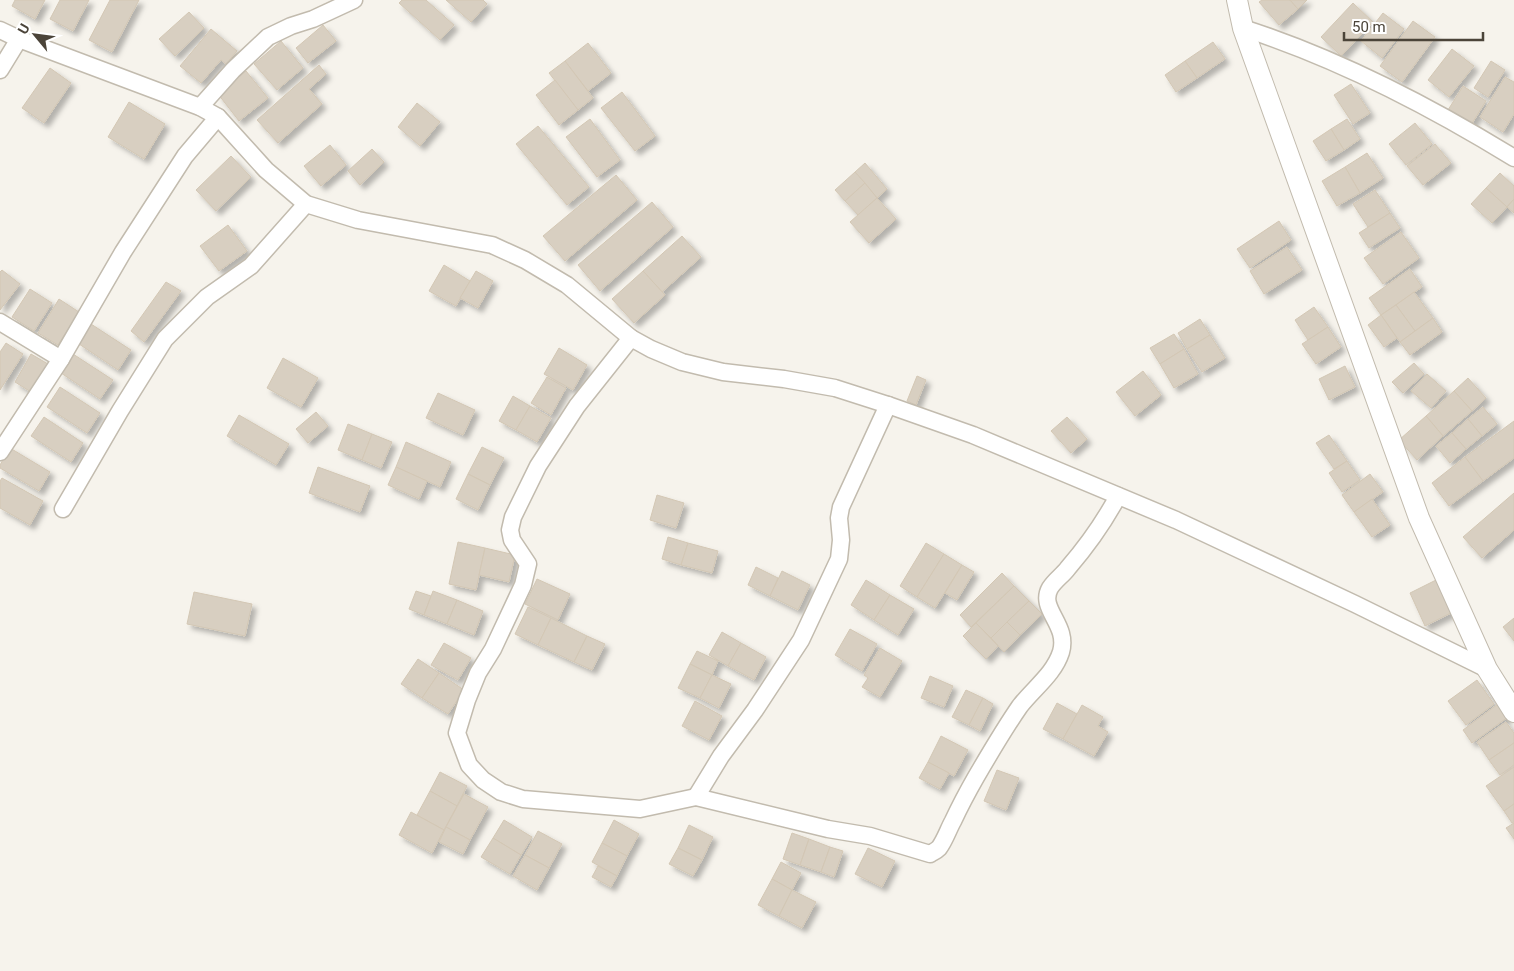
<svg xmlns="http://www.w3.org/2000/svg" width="1514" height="971" font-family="Roboto,sans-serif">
<defs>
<filter id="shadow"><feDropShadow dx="4.5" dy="4.5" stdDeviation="2.5" flood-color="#0004"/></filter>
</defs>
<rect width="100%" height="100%" fill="#f6f3ec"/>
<g fill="#d8cfc1" stroke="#d3c7b4" filter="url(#shadow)">
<polygon points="15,0 45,0 35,19 12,6"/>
<polygon points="60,0 89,0 73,31 50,19"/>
<polygon points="110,0 139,0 112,52 89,40"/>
<polygon points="402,0 426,0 454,25 440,40 399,3"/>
<polygon points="446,0 483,0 487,4 471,22"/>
<polygon points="1262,0 1290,0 1298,9 1279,25 1259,2"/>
<polygon points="1290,0 1307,0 1298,9"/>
<polygon points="1353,3 1373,22 1341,56 1321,37"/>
<polygon points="189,12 204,28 175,56 159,39"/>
<polygon points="1383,13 1404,29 1382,58 1361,41"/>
<polygon points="1413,21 1435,37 1402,82 1380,66"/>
<polygon points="323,25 336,41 308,63 296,48"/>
<polygon points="211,29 237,51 226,64 221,60 201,83 180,66"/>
<polygon points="281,41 303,68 277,90 254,64"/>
<polygon points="1213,42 1225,59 1197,78 1185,61"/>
<polygon points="588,43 611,73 588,91 565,61"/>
<polygon points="1452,49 1474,66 1449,97 1428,80"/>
<polygon points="565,61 593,98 578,110 549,73"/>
<polygon points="1185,61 1197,78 1176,92 1165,75"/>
<polygon points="1491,61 1505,70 1488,97 1474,88"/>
<polygon points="319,65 326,74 309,89 322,104 278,143 257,120"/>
<polygon points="50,68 71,83 44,123 22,108"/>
<polygon points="246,71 268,98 239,121 218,94"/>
<polygon points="1505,77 1514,82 1514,114 1503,132 1480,117"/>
<polygon points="555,80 578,110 559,125 536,95"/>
<polygon points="1351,84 1370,113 1353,124 1334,95"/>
<polygon points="1463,86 1486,101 1471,125 1448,110"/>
<polygon points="622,92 655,136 635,151 601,108"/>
<polygon points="129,102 165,124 144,159 108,137"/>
<polygon points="417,103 440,122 420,146 398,127"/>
<polygon points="590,119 620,160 597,177 566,137"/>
<polygon points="1347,119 1360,139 1344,150 1331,129"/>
<polygon points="1415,123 1432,144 1406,165 1389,144"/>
<polygon points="538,126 589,187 567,205 516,144"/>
<polygon points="1331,129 1344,150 1326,161 1313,141"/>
<polygon points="1435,144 1451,163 1423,185 1407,166"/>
<polygon points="330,145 346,165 321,186 304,166"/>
<polygon points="372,149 384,162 360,185 348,171"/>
<polygon points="1367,153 1383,178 1360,193 1345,167"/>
<polygon points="231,156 251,177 216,211 196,190"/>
<polygon points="865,163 887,189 877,198 855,172"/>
<polygon points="1345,167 1360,193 1337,206 1322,181"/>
<polygon points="855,172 865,183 845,201 835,190"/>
<polygon points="1500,173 1514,186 1514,199 1507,207 1486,188"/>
<polygon points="616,175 637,200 565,261 543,236"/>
<polygon points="865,183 877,198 858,215 845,201"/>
<polygon points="1486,188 1507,207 1492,223 1471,204"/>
<polygon points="1375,190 1390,213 1368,227 1353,204"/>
<polygon points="877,198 896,219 869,243 850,222"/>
<polygon points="1514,199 1514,213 1507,207"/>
<polygon points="652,202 673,227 600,291 578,265"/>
<polygon points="1390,213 1400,228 1369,248 1359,233"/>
<polygon points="1279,221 1291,240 1250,268 1237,249"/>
<polygon points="228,225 247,251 219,271 200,246"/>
<polygon points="1401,232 1419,258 1383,284 1364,258"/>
<polygon points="682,236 701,257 662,292 643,271"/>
<polygon points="1287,247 1302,270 1264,294 1250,271"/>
<polygon points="444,265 470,281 456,306 429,291"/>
<polygon points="1410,269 1422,287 1381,315 1369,298"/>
<polygon points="2,270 20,284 0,310 0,272"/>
<polygon points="476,271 493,281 478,308 460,298"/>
<polygon points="643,271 665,295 634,323 612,299"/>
<polygon points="166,282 181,291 144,342 131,331"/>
<polygon points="30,289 52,303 34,331 12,317"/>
<polygon points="1414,292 1433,318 1415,331 1396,305"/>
<polygon points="59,299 79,312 58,345 38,333"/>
<polygon points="1396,305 1415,331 1400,342 1381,315"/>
<polygon points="1314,307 1328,327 1308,340 1295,320"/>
<polygon points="1381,315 1397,338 1384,347 1368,325"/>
<polygon points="1433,318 1442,332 1410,355 1400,342"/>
<polygon points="1200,319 1210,335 1187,349 1178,333"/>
<polygon points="91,324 131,350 118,370 79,344"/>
<polygon points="1328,327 1341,347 1316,364 1302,344"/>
<polygon points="1174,334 1184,349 1160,364 1150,348"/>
<polygon points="1210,335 1225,358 1202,372 1187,349"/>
<polygon points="6,343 23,354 0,390 0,352"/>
<polygon points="559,348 587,365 573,390 544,374"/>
<polygon points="1184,349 1198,374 1174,388 1160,364"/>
<polygon points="31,354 48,364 31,392 15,382"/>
<polygon points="73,354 113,380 100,399 61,373"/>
<polygon points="283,358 318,378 301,407 267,388"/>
<polygon points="1414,363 1424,374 1403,393 1392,382"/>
<polygon points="1345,366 1355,387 1329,400 1319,379"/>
<polygon points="1143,371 1161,395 1135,416 1116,392"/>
<polygon points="1427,374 1446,391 1431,408 1411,391"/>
<polygon points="917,376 926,380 916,405 907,401"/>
<polygon points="547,377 566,388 551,415 531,403"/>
<polygon points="1468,378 1486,398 1472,411 1454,391"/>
<polygon points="60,387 100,413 87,433 47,407"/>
<polygon points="1454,391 1472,411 1443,436 1426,416"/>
<polygon points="438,393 475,410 463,435 426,418"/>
<polygon points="513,396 530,406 516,430 499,421"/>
<polygon points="530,406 551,418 537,442 516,430"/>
<polygon points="1483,407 1497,424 1482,436 1468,419"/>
<polygon points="316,412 328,426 308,443 296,429"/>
<polygon points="239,415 289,444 276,465 227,436"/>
<polygon points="1426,416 1443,436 1417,460 1399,440"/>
<polygon points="44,417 83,443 71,462 31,436"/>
<polygon points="1067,417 1087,439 1071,453 1051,431"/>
<polygon points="1468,419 1482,436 1466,449 1452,433"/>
<polygon points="1514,421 1514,458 1483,481 1465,457"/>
<polygon points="348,424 372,434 362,460 338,450"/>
<polygon points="1452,433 1466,449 1450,463 1436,446"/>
<polygon points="372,434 392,442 381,468 362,460"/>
<polygon points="1329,435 1347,461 1334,469 1316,443"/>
<polygon points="406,442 451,462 440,487 396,467"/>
<polygon points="482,447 504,458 490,485 468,474"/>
<polygon points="10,448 50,472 39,491 0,468 0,465"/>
<polygon points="1465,457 1483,481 1449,506 1432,483"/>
<polygon points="1347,461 1360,480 1342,492 1329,473"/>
<polygon points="318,467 370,486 360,512 309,493"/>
<polygon points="396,467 427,481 419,499 388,485"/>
<polygon points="468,474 490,485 478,510 456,499"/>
<polygon points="1370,474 1383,492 1354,512 1342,495"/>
<polygon points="2,478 43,501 30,525 0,508 0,481"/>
<polygon points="1514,493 1514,530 1482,558 1463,537"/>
<polygon points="657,495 684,503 676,528 650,520"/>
<polygon points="1372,499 1390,525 1372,537 1354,512"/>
<polygon points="668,537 688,543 681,565 662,559"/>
<polygon points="458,542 485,548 476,590 449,584"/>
<polygon points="688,543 718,551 712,573 681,565"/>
<polygon points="926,543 944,554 917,597 900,586"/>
<polygon points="485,548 515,555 509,582 479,575"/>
<polygon points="944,554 962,565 935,608 917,597"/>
<polygon points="962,565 974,572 957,600 945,593"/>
<polygon points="756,567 778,578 770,596 748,585"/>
<polygon points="782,571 810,585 798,610 770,596"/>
<polygon points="1002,573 1014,586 971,627 960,615"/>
<polygon points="1440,578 1455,611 1425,626 1410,593"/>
<polygon points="537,579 570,594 558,620 525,604"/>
<polygon points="866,580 890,595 874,620 851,605"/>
<polygon points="1014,586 1029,601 991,638 976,623"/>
<polygon points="416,591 431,596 424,615 409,609"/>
<polygon points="433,591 457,600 447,624 424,615"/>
<polygon points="194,592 252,604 245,636 187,624"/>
<polygon points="890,595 914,609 898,635 874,620"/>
<polygon points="457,600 483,611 474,635 447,624"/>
<polygon points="1029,601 1042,614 1020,635 1007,622"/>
<polygon points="528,607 551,618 538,645 515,634"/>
<polygon points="551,618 587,636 574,662 538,645"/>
<polygon points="1514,618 1514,641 1503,627"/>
<polygon points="1007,622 1020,635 1004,652 991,638"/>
<polygon points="976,623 998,646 986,659 963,636"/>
<polygon points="850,629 877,644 862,671 835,655"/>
<polygon points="722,632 741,643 728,666 709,655"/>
<polygon points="587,636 605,644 592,670 574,662"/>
<polygon points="444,643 471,658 458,680 431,665"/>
<polygon points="741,643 766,657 754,680 728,666"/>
<polygon points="880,648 902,661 880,697 862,687 868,678 864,675"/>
<polygon points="697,651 718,661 712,675 690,664"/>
<polygon points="418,659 439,673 422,698 401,684"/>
<polygon points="690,664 712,675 700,698 678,688"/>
<polygon points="439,673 464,690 448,714 422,698"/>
<polygon points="712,675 731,684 719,708 700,698"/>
<polygon points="930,676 953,686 944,707 921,698"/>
<polygon points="1477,680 1494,704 1466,725 1448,701"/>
<polygon points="966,690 983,698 969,725 952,717"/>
<polygon points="983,698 993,704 980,731 969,725"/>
<polygon points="695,701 722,716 709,740 682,726"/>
<polygon points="1057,703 1077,714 1063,739 1043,729"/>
<polygon points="1498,704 1508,717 1472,743 1463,730"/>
<polygon points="1082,705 1103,717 1098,726 1108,732 1094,756 1063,739"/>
<polygon points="1506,722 1514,733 1514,743 1489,760 1477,742"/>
<polygon points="941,736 968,750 954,776 928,762"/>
<polygon points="1514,743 1514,765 1500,775 1489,760"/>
<polygon points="928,762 949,773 940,789 919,778"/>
<polygon points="1514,767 1514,804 1504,811 1486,786"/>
<polygon points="997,770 1019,778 1006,810 984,801"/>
<polygon points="440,772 467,786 457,806 430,791"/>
<polygon points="430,791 457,806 444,830 417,815"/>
<polygon points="464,794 488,807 470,840 446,827"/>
<polygon points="1514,804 1514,822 1512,823 1504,811"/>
<polygon points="411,812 444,830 432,853 399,835"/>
<polygon points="504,820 532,837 521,855 493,838"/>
<polygon points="614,820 639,834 627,856 602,843"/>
<polygon points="1514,823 1514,839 1506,828"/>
<polygon points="689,825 713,837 702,860 678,848"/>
<polygon points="446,827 470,840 463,854 439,842"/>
<polygon points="538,831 562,844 549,868 525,855"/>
<polygon points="792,833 809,839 800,865 783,859"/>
<polygon points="493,838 521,855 510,874 481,857"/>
<polygon points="809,839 830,847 821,872 800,865"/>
<polygon points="602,843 627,856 617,876 592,862"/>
<polygon points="830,847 843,851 834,877 821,872"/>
<polygon points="678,848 702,860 693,876 669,864"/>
<polygon points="868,848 895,861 882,887 855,874"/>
<polygon points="525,855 549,868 537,890 513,876"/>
<polygon points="781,862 801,873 792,890 772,879"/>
<polygon points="598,866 617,876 611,887 592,877"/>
<polygon points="772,879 792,890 779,916 758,905"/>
<polygon points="792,890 816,902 802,928 779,916"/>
</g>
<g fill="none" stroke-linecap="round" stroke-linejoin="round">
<g stroke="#c2bbae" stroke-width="19">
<g id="minor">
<path d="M1243,28C1339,59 1428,105 1514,158"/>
<polyline points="0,30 19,39 200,107 218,117 266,170 306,204 358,220 492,245 525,260 567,285 631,338 651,349 682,362 723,372 784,379 835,388 888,405 973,435 1176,520 1355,604 1487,669"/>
<polyline points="0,70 19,39"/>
<polyline points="200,107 233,70 268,37 291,26 313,19 354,0"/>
<polyline points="0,322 61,359"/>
<path d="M631,338L577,406L538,466L513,517L510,530L512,540L528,564L523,585L493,649L478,673L467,700L457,733L469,765L483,780L501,792L523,799L640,809L696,797L828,829L870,836L930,854C933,852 936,851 939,848C945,840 948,830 953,821C960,806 968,791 976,777C990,753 1004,729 1020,706C1034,688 1054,674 1061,652C1069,624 1038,609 1050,588C1055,580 1063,575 1068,568C1087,546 1104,522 1118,496"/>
<polyline points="0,452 61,359 123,252 185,156 218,117"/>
<polyline points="63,509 120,411 165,339 207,297 251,266 306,204"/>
<polyline points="696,797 721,756 755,710 801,640 839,559 841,540 839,518 841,507 888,405"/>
</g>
</g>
<g stroke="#c2bbae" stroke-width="22">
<polyline id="tertiary" points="1237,0 1243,28 1419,518 1487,669 1514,712"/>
</g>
<use href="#minor" stroke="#fff" stroke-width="16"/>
<use href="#tertiary" stroke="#fff" stroke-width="20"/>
</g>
<g transform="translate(35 35) rotate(299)" stroke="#ffffff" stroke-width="4" paint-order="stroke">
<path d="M0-4L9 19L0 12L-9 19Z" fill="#4b4439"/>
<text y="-8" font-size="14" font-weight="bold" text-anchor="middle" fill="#4b4439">U</text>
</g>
<path d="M1344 32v8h139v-8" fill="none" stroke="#4b4439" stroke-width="2.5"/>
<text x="1352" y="32" font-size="15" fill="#4b4439" stroke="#ffffff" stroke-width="4" paint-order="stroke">50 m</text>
</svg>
